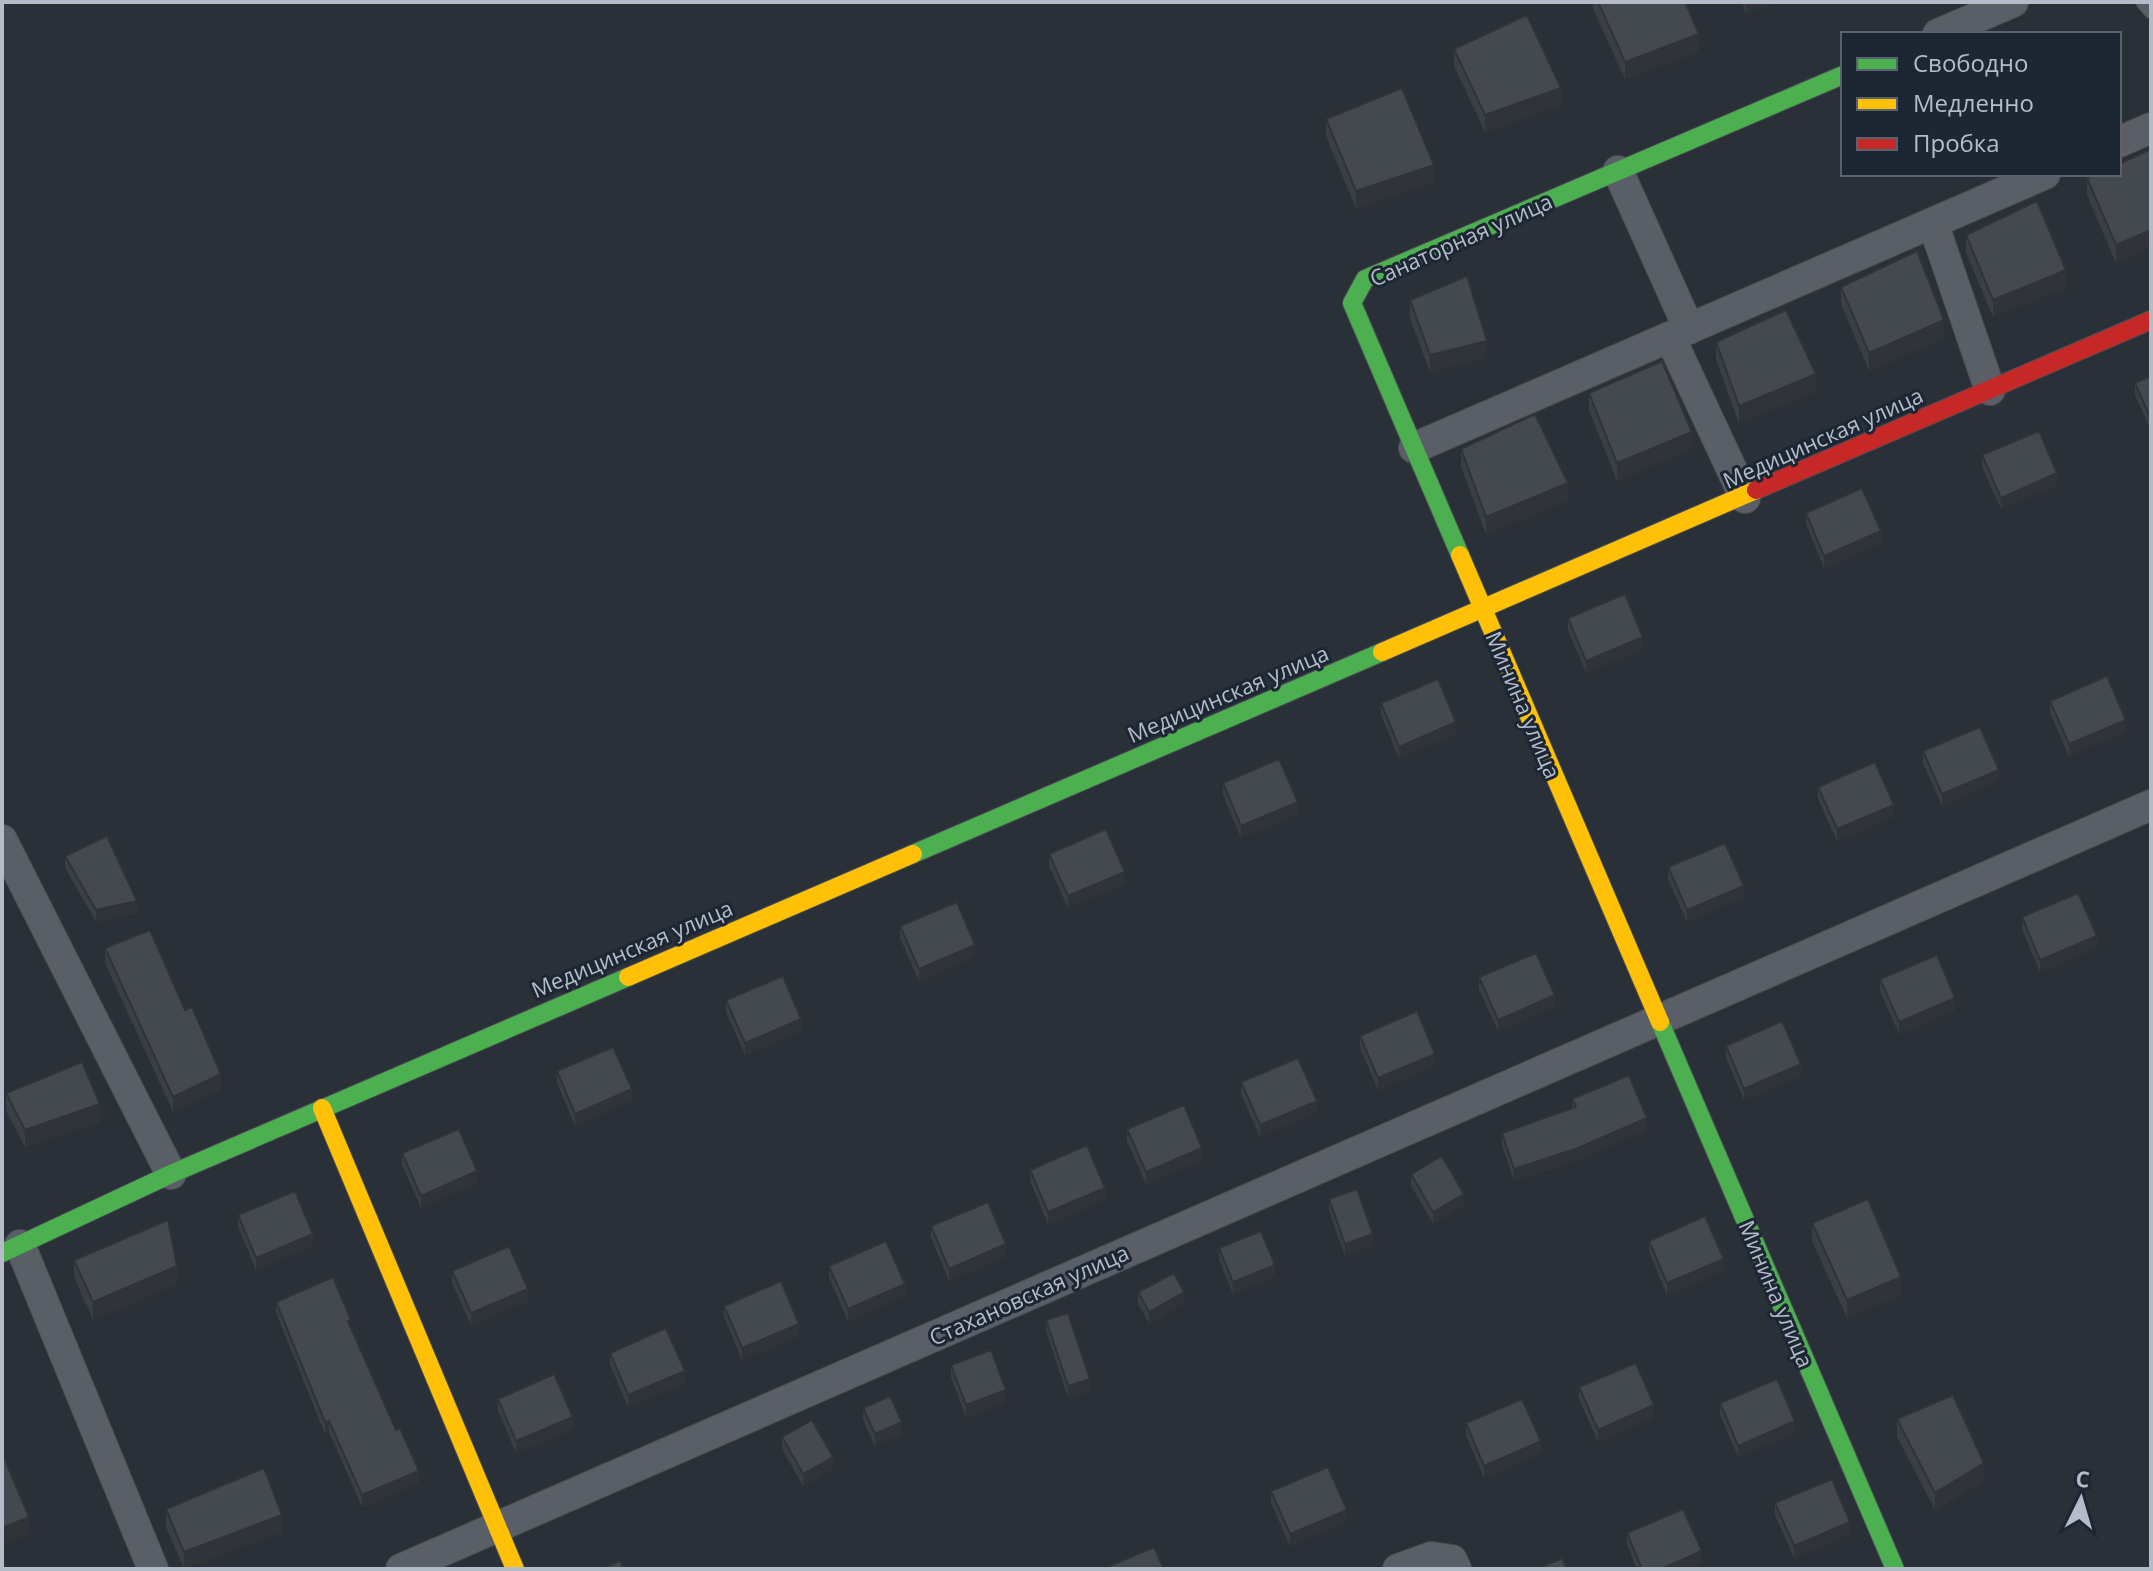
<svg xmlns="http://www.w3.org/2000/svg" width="2153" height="1571" font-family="'Open Sans',sans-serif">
<rect width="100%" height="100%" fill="#2a3038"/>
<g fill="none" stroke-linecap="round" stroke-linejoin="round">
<g stroke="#484c53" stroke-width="16">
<polyline id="lane" points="2143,2 2151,11"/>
</g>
<g stroke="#484c53" stroke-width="32">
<g id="street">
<polyline points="1938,34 2013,2"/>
<polyline points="2119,142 2151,128"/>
<polyline points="1618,171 1689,329"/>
<polyline points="1933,223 1990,390"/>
<polyline points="1670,337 1745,498"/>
<polyline points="1414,448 2045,174"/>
<polyline points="2,840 171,1174"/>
<polyline points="20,1245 153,1569"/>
<polyline points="401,1569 2151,805"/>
<polyline points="1398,1569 1431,1557 1452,1560 1456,1569"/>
</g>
</g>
<g stroke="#484c53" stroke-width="20">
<g id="fast">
<polyline points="1460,555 1352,303 1365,279 1843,75"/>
<polyline points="913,854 1382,652"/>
<polyline points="1660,1022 1895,1569"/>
<polyline points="2,1253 171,1174 628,977"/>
</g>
</g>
<g stroke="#484c53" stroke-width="20">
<g id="slow">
<polyline points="1460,555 1660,1022"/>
<polyline points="1382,652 1756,490"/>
<polyline points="628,977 913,854"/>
<polyline points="322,1108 515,1569"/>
</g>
</g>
<g stroke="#484c53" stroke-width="20">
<polyline id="jam" points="1756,490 2151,320"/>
</g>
<use href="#lane" stroke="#5a5e66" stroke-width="14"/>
<use href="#street" stroke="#5a5e66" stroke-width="30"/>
<use href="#fast" stroke="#4caf50" stroke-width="18"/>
<use href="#slow" stroke="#ffc107" stroke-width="18"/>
<use href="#jam" stroke="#c62828" stroke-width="18"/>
</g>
<g fill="#3a3f45">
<polygon points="1593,2 1685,2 1699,52 1625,79 1593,9"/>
<polygon points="1742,2 1777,2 1746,14"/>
<polygon points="1454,49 1561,105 1485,132 1454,66"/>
<polygon points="1326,119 1434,182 1356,209 1326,136"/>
<polygon points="2151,149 2151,247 2116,263 2087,195 2087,178"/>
<polygon points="1966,235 2066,288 1993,317 1966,253"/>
<polygon points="1841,287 1944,338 1869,371 1841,304"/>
<polygon points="1410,300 1487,358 1430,372 1410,318"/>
<polygon points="1716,342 1816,392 1739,423 1716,360"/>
<polygon points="2151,376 2151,431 2135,395 2135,383"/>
<polygon points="1589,393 1692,449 1617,481 1589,410"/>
<polygon points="1461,449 1568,501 1486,534 1461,467"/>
<polygon points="1982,455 2057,485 2001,509 1982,467"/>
<polygon points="1806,513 1881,543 1824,568 1806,524"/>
<polygon points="1568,618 1643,649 1586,673 1568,630"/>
<polygon points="2050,701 2126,731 2069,756 2050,713"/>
<polygon points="1381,703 1456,734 1399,758 1381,715"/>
<polygon points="1923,751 1999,781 1942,806 1923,763"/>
<polygon points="1223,783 1298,814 1241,838 1223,795"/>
<polygon points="1818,787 1894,817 1837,841 1818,799"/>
<polygon points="1049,854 1125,884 1068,908 1049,866"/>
<polygon points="65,856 137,912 96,922 65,868"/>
<polygon points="1668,867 1744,897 1687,922 1668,879"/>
<polygon points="2022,917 2097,948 2040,972 2022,929"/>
<polygon points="900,926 975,956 919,981 900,938"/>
<polygon points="105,948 221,1089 173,1112 105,963"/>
<polygon points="1479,977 1555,1007 1498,1031 1479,989"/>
<polygon points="1880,979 1955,1010 1899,1034 1880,991"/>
<polygon points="726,1000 801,1031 745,1055 726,1012"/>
<polygon points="1360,1036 1435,1066 1378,1090 1360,1048"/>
<polygon points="1726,1046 1801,1076 1744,1100 1726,1058"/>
<polygon points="557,1071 632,1101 575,1126 557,1083"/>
<polygon points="1241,1082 1317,1112 1260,1137 1241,1094"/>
<polygon points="6,1093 100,1122 25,1147 6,1111"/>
<polygon points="1572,1099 1647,1130 1578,1160 1514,1181 1502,1145 1502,1133 1572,1109"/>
<polygon points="1127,1129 1202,1160 1146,1184 1127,1141"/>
<polygon points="402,1153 477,1183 421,1208 402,1165"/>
<polygon points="1030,1170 1105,1200 1048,1224 1030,1181"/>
<polygon points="1411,1174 1464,1206 1433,1223 1411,1186"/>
<polygon points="1329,1199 1373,1245 1345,1256 1329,1211"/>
<polygon points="238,1215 313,1245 256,1270 238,1227"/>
<polygon points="1812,1223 1901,1295 1847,1318 1812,1241"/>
<polygon points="931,1226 1006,1256 949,1281 931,1238"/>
<polygon points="1649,1241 1724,1271 1667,1295 1649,1252"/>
<polygon points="1219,1248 1275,1276 1233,1294 1219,1260"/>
<polygon points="74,1260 177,1284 93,1320 74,1277"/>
<polygon points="829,1266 905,1296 848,1321 829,1278"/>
<polygon points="452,1271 528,1301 471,1325 452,1283"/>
<polygon points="1138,1292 1184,1304 1149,1323 1138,1304"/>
<polygon points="276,1302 351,1328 419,1483 362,1507 329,1432 325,1434 276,1313"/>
<polygon points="724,1306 799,1336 742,1360 724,1317"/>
<polygon points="1046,1320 1090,1391 1068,1398 1046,1331"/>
<polygon points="610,1353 685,1383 628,1407 610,1365"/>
<polygon points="951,1365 1006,1402 966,1417 951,1377"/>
<polygon points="1579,1387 1654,1417 1598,1442 1579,1399"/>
<polygon points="498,1399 573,1429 516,1453 498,1410"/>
<polygon points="1720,1403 1795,1433 1738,1457 1720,1415"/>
<polygon points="863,1408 902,1434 875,1446 863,1420"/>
<polygon points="1897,1419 1984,1481 1935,1510 1897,1437"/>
<polygon points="1466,1423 1541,1453 1484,1478 1466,1435"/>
<polygon points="782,1437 833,1469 803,1486 782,1449"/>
<polygon points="1271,1491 1347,1521 1290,1546 1271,1503"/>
<polygon points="1775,1503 1850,1534 1794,1558 1775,1515"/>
<polygon points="166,1509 282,1532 184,1569 166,1527"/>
<polygon points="1627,1533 1702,1563 1688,1569 1637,1569 1627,1545"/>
</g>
<g fill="#303338">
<polygon points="1746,2 1777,2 1746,14"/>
<polygon points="1699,34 1699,52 1625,79 1625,62"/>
<polygon points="1561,88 1561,105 1485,132 1485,115"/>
<polygon points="1434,165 1434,182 1356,209 1356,191"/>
<polygon points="2151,230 2151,247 2116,263 2116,245"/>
<polygon points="2066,270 2066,288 1993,317 1993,300"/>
<polygon points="1944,320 1944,338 1869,371 1869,353"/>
<polygon points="1487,341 1487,358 1430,372 1430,355"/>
<polygon points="1816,374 1816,392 1739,423 1739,406"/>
<polygon points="1692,432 1692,449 1617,481 1617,463"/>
<polygon points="2057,473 2057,485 2001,509 2001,498"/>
<polygon points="1568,483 1568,501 1486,534 1486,517"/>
<polygon points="1881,531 1881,543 1824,568 1824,556"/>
<polygon points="1643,637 1643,649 1586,673 1586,661"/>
<polygon points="2126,720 2126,731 2069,756 2069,744"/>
<polygon points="1456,722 1456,734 1399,758 1399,747"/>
<polygon points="1999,770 1999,781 1942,806 1942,794"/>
<polygon points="1298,802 1298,814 1241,838 1241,826"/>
<polygon points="1894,805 1894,817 1837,841 1837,829"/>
<polygon points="1125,872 1125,884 1068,908 1068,896"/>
<polygon points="1744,886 1744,897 1687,922 1687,910"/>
<polygon points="137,901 137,912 96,922 96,910"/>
<polygon points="2097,936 2097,948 2040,972 2040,960"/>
<polygon points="975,945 975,956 919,981 919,969"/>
<polygon points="1555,995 1555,1007 1498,1031 1498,1020"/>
<polygon points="1955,998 1955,1010 1899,1034 1899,1022"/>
<polygon points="801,1019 801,1031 745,1055 745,1043"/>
<polygon points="1435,1054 1435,1066 1378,1090 1378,1078"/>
<polygon points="1801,1064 1801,1076 1744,1100 1744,1089"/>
<polygon points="221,1074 221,1089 173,1112 173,1097"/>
<polygon points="632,1089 632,1101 575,1126 575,1114"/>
<polygon points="1317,1101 1317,1112 1260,1137 1260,1125"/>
<polygon points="100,1104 100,1122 25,1147 25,1130"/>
<polygon points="1647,1118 1647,1130 1578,1160 1514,1181 1514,1169"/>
<polygon points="1202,1148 1202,1160 1146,1184 1146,1172"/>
<polygon points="477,1171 477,1183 421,1208 421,1196"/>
<polygon points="1105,1188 1105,1200 1048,1224 1048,1212"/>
<polygon points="1464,1194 1464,1206 1433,1223 1433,1212"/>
<polygon points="313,1234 313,1245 256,1270 256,1258"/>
<polygon points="1373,1234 1373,1245 1345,1256 1345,1244"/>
<polygon points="1006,1244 1006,1256 949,1281 949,1269"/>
<polygon points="1724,1259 1724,1271 1667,1295 1667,1283"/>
<polygon points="1275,1265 1275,1276 1233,1294 1233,1282"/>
<polygon points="177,1266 177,1284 93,1320 93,1302"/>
<polygon points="1901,1277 1901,1295 1847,1318 1847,1300"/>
<polygon points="905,1284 905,1296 848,1321 848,1309"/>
<polygon points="528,1289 528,1301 471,1325 471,1313"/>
<polygon points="1184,1292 1184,1304 1149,1323 1149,1312"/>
<polygon points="799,1324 799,1336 742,1360 742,1348"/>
<polygon points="4,1340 4,1358 2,1359 2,1341"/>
<polygon points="685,1371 685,1383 628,1407 628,1395"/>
<polygon points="1090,1379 1090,1391 1068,1398 1068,1386"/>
<polygon points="1006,1390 1006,1402 966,1417 966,1405"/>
<polygon points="1654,1405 1654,1417 1598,1442 1598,1430"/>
<polygon points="573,1417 573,1429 516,1453 516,1441"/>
<polygon points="329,1421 329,1432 325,1434 325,1422"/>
<polygon points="1795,1421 1795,1433 1738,1457 1738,1446"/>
<polygon points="902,1422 902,1434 875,1446 875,1434"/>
<polygon points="1541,1441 1541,1453 1484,1478 1484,1466"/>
<polygon points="833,1457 833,1469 803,1486 803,1474"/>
<polygon points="1984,1463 1984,1481 1935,1510 1935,1493"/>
<polygon points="419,1471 419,1483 362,1507 362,1495"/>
<polygon points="1347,1510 1347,1521 1290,1546 1290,1534"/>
<polygon points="282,1515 282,1532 184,1569 184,1552"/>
<polygon points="29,1517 29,1534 2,1545 2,1528"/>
<polygon points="1850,1522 1850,1534 1794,1558 1794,1546"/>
<polygon points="1702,1551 1702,1563 1688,1569 1661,1569"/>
</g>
<g fill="#444950" stroke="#303338" stroke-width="2">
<polygon points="1598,2 1685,2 1699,34 1625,62"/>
<polygon points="1527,15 1561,88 1485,115 1454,49"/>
<polygon points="1402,88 1434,165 1356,191 1326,119"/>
<polygon points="2151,149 2151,230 2116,245 2087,178 2096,174 2119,174 2119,164"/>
<polygon points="2037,201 2066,270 1993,300 1966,235"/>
<polygon points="1917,251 1944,320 1869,353 1841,287"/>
<polygon points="1467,276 1487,341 1430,355 1410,300"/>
<polygon points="1786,310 1816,374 1739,406 1716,342"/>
<polygon points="1662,361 1692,432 1617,463 1589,393"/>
<polygon points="2151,376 2151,419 2135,383"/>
<polygon points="1535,414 1568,483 1486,517 1461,449"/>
<polygon points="2039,431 2057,473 2001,498 1982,455"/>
<polygon points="1862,488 1881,531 1824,556 1806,513"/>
<polygon points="1625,594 1643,637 1586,661 1568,618"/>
<polygon points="2107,676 2126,720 2069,744 2050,701"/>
<polygon points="1438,679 1456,722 1399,747 1381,703"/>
<polygon points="1980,727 1999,770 1942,794 1923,751"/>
<polygon points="1279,759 1298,802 1241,826 1223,783"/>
<polygon points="1875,762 1894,805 1837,829 1818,787"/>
<polygon points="1106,829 1125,872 1068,896 1049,854"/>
<polygon points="107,836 137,901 96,910 65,856"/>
<polygon points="1725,843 1744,886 1687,910 1668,867"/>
<polygon points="2078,893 2097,936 2040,960 2022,917"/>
<polygon points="957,902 975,945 919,969 900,926"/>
<polygon points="150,930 185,1010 192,1007 221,1074 173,1097 105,948"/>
<polygon points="1536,953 1555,995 1498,1020 1479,977"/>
<polygon points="1937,955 1955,998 1899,1022 1880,979"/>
<polygon points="783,976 801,1019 745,1043 726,1000"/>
<polygon points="1417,1011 1435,1054 1378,1078 1360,1036"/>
<polygon points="1782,1021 1801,1064 1744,1089 1726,1046"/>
<polygon points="613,1047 632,1089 575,1114 557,1071"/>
<polygon points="1298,1058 1317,1101 1260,1125 1241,1082"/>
<polygon points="82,1062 100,1104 25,1130 6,1093"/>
<polygon points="1629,1075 1647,1118 1578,1148 1514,1169 1502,1133 1576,1107 1572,1099"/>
<polygon points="1184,1105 1202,1148 1146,1172 1127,1129"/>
<polygon points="459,1129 477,1171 421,1196 402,1153"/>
<polygon points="1087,1145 1105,1188 1048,1212 1030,1170"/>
<polygon points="1442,1156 1464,1194 1433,1212 1411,1174"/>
<polygon points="1357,1189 1373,1234 1345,1244 1329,1199"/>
<polygon points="295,1191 313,1234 256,1258 238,1215"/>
<polygon points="1868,1199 1901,1277 1847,1300 1812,1223"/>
<polygon points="988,1202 1006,1244 949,1269 931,1226"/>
<polygon points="1705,1216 1724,1259 1667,1283 1649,1241"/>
<polygon points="168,1220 177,1266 93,1302 74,1260"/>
<polygon points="1261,1231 1275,1265 1233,1282 1219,1248"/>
<polygon points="886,1241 905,1284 848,1309 829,1266"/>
<polygon points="509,1246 528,1289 471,1313 452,1271"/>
<polygon points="1174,1273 1184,1292 1149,1312 1138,1292"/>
<polygon points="333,1277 351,1320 348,1321 396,1430 400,1428 419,1471 362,1495 329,1421 325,1422 276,1302"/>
<polygon points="781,1281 799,1324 742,1348 724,1306"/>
<polygon points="1068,1313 1090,1379 1068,1386 1046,1320"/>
<polygon points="666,1328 685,1371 628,1395 610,1353"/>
<polygon points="991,1350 1006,1390 966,1405 951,1365"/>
<polygon points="1636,1363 1654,1405 1598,1430 1579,1387"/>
<polygon points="554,1374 573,1417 516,1441 498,1399"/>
<polygon points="1777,1379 1795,1421 1738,1446 1720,1403"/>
<polygon points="1953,1395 1984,1463 1935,1493 1897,1419"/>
<polygon points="890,1396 902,1422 875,1434 863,1408"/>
<polygon points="1522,1399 1541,1441 1484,1466 1466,1423"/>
<polygon points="812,1420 833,1457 803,1474 782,1437"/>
<polygon points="2,1453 29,1517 2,1528"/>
<polygon points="1328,1467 1347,1510 1290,1534 1271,1491"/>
<polygon points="264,1468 282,1515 184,1552 166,1509"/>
<polygon points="1832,1479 1850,1522 1794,1546 1775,1503"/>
<polygon points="1683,1509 1702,1551 1661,1569 1642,1569 1627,1533"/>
<polygon points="1154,1547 1164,1569 1103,1569"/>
<polygon points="1562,1558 1567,1569 1537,1569"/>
<polygon points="620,1561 624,1569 601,1569"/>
</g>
<g text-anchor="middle" stroke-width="6" stroke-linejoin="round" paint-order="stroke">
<g font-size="22" fill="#b4bcc9" stroke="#1d2633">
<text transform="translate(1461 240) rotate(-24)" y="8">Санаторная улица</text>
<text transform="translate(1823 438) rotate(-24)" y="8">Медицинская улица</text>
<text transform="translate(1228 694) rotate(-23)" y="8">Медицинская улица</text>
<text transform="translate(1523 705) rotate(67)" y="8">Минина улица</text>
<text transform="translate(632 949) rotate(-23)" y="8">Медицинская улица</text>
<text transform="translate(1776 1294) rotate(67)" y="8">Минина улица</text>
<text transform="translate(1029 1295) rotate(-24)" y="8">Стахановская улица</text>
</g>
</g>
<rect width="2153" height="1571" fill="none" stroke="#b4bcc9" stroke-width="8"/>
<rect x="1841" y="32" width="280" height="144" fill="#1d2633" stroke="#59626f" stroke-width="2"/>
<rect x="1857" y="58" width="40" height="12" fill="#4caf50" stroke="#59626f" stroke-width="2"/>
<text x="1913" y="72" font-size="24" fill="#b4bcc9">Свободно</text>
<rect x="1857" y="98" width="40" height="12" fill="#ffc107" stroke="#59626f" stroke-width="2"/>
<text x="1913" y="112" font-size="24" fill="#b4bcc9">Медленно</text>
<rect x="1857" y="138" width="40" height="12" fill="#c62828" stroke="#59626f" stroke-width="2"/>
<text x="1913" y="152" font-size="24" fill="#b4bcc9">Пробка</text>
<g transform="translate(2081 1499) rotate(5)" stroke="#1d2633" stroke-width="6" paint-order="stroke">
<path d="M0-6L14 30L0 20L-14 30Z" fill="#b4bcc9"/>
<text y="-12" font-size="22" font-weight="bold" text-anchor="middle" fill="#b4bcc9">С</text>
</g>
</svg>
